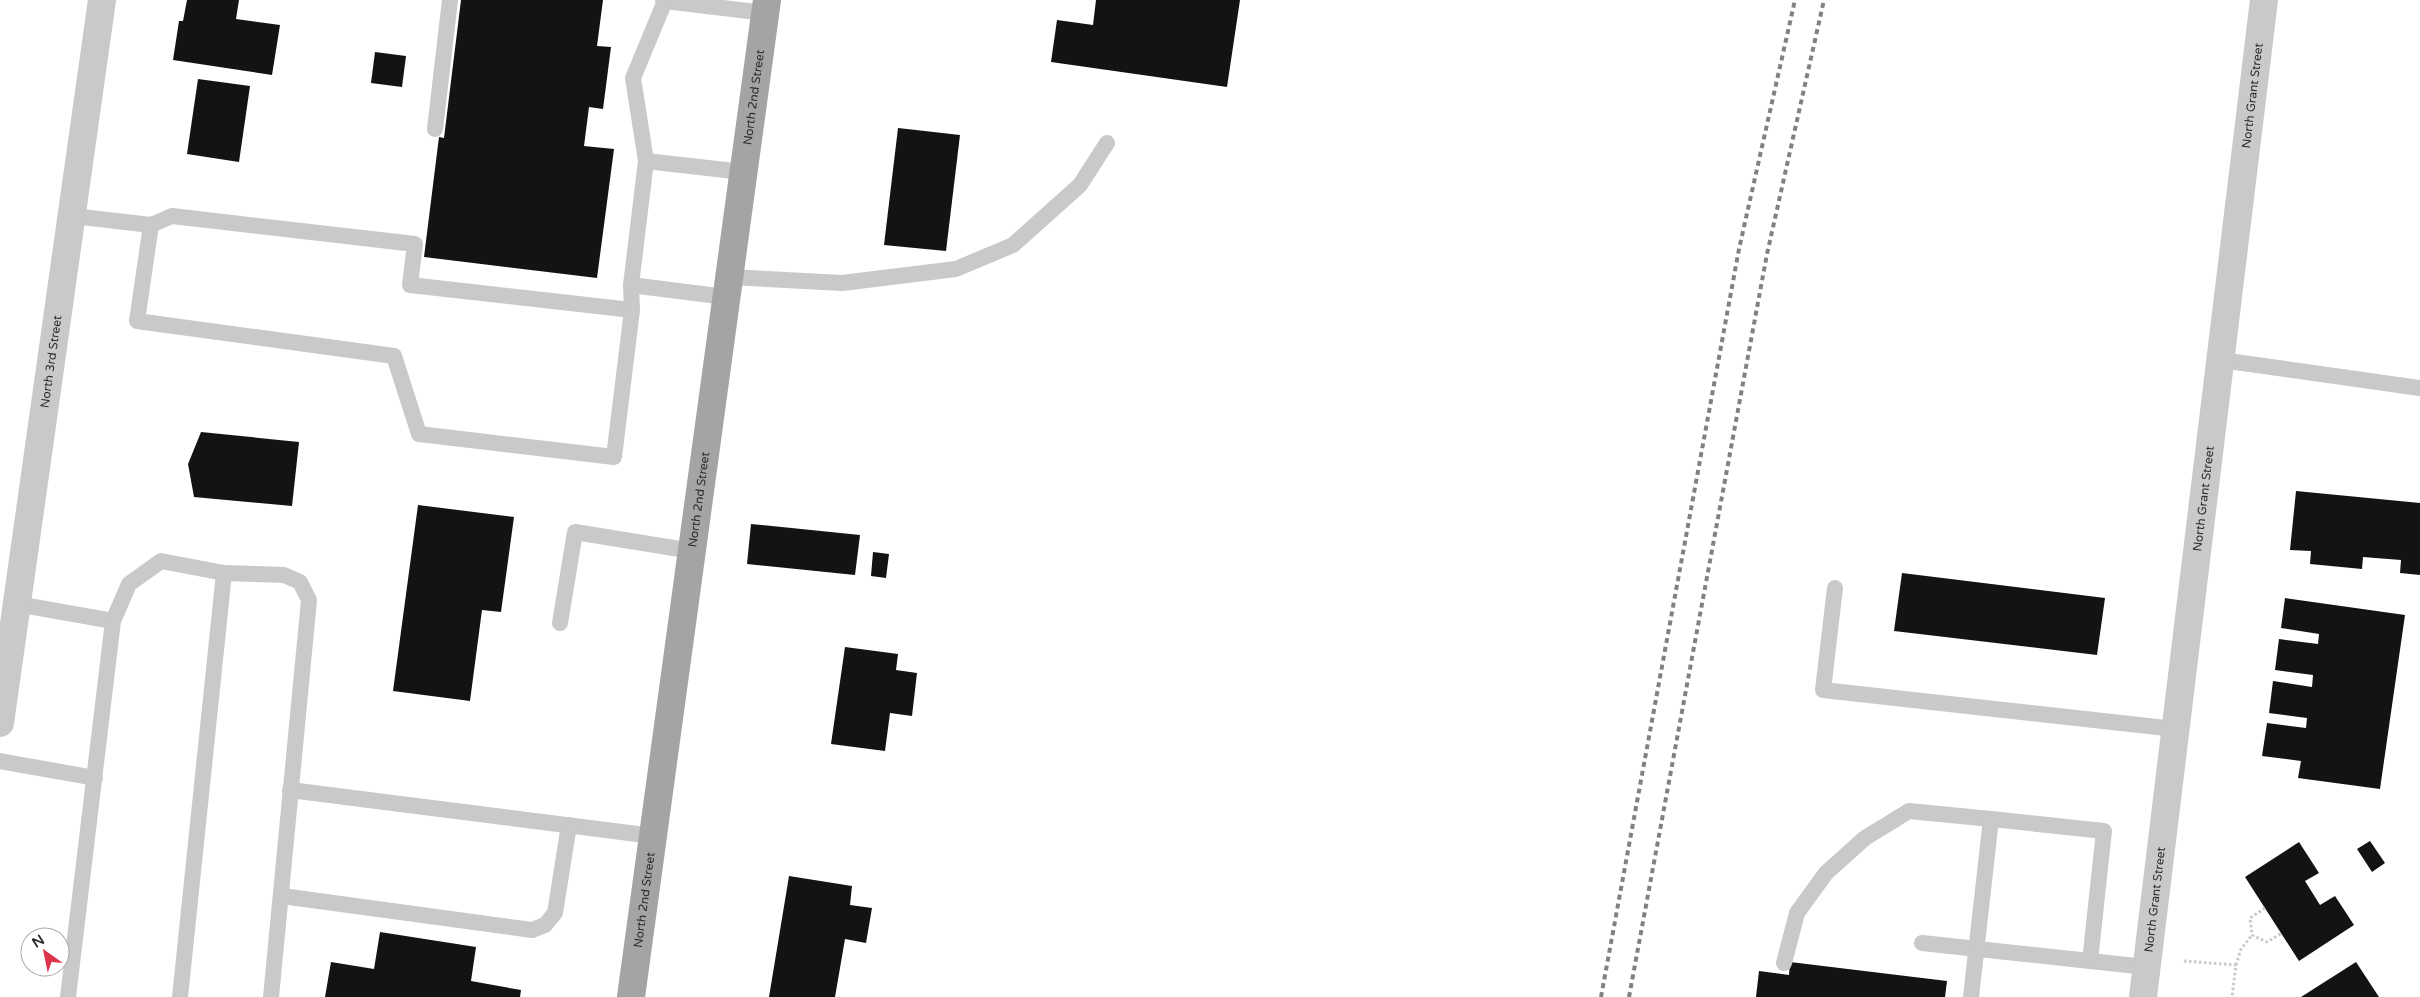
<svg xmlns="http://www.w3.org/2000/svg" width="2420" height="997" font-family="'Varela Round',sans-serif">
<rect width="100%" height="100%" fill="#fff"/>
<g fill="#131313">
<polygon points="187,0 239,0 236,19 280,25 272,75 173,60 179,21 183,21"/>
<polygon points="461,0 603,0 597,46 611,47 603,109 589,107 584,146 614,149 597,278 424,257 439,137 444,138"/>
<polygon points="1096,0 1240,0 1227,87 1051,62 1057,20 1093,25"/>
<polygon points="375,52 406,56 402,87 371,83"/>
<polygon points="198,79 250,86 239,162 187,154"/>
<polygon points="898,128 960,135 946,251 884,245"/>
<polygon points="201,432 299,442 292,506 194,497 188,464"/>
<polygon points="2296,491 2420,503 2420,575 2400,573 2401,560 2363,557 2362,569 2310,564 2311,551 2290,550"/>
<polygon points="418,505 514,517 501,612 482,610 470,701 393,691"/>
<polygon points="751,524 860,535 855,575 747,564"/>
<polygon points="873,552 889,554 886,578 871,576"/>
<polygon points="1902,573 2105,598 2097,655 1894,631"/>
<polygon points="2285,598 2405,615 2380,789 2298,778 2301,761 2262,756 2267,723 2306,728 2307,718 2269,713 2273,681 2312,687 2313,675 2275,670 2279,639 2318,644 2319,634 2281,628"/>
<polygon points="845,647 898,654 896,670 917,673 912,716 890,713 885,751 831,744"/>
<polygon points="2370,841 2385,863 2372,872 2357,849"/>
<polygon points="2299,842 2319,873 2305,881 2320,905 2335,896 2354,925 2299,961 2245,877"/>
<polygon points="789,876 852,886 850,905 872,908 866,943 845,939 835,997 769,997"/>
<polygon points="380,932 476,947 471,981 521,990 520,997 325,997 331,962 374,969"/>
<polygon points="1790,962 1947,981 1945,997 1756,997 1759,971 1789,975"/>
<polygon points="2356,962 2379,997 2301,997"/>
</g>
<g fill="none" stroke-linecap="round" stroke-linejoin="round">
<g stroke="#c9c9c9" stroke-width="3" stroke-dasharray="2.5 2.5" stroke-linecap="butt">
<polyline points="2265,908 2250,918 2252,935 2267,942 2282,933"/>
<polyline points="2184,961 2236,965 2232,997"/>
<polyline points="2236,965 2241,949 2252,935"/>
</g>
<g stroke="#c9c9c9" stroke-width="16">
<polyline points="665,1 765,13"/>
<polyline points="435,129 450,0"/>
<polyline points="646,161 743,172"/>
<polyline points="73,216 151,225 172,216 415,244 410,285 632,310 631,285 646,161 633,78 665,1 663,0"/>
<polyline points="151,225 137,321 394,356 419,434 614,457 632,310"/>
<polyline points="729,277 842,283 956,269 1013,245 1080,185 1107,143"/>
<polyline points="631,285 726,297"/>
<polyline points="2221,360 2420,388"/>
<polyline points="1835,588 1823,690 2175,729"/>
<polyline points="17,604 113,621"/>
<polyline points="560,623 575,532 692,551"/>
<polyline points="0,761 95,778"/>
<polyline points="290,790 653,836"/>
<polyline points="282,896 532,930 545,925 555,913 569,825"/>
<polyline points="1922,943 2146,967"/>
<polyline points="1784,963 1797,913 1826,873 1865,838 1909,811 1991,819"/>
<polyline points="68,997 113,621 129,584 161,561 224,573 284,575 300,582 309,600 271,997"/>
<polyline points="180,997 224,573"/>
<polyline points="1971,997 1991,819 2104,831 2090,961"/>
</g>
<g stroke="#c9c9c9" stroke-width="28">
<path id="s1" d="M0,723L102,0"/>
<path id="s2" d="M2143,997L2264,0"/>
</g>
<path stroke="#a4a4a4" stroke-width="28" id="s3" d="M631,997L767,0"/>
<g stroke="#818181" stroke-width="4" stroke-dasharray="5 4" stroke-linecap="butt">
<polyline points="1601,997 1739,249 1795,0"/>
<polyline points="1629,997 1767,254 1824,0"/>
</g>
</g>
<g text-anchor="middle" stroke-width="5" stroke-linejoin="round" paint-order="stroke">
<g font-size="12" fill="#2c2c2c" stroke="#fff">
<text dy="4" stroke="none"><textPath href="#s2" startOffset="908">North Grant Street</textPath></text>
<text dy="4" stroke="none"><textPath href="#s3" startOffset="908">North 2nd Street</textPath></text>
<text dy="4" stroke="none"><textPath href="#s1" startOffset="365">North 3rd Street</textPath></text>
<text dy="4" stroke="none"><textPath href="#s3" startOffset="502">North 2nd Street</textPath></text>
<text dy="4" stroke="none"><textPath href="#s2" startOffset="502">North Grant Street</textPath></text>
<text dy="4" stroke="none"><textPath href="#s3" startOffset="98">North 2nd Street</textPath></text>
<text dy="4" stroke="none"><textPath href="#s2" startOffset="98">North Grant Street</textPath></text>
</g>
</g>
<g transform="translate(45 952) rotate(327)"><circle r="24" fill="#ffffff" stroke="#ababab"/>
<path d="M0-4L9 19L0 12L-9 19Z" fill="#dd334b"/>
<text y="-8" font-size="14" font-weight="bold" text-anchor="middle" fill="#2c2c2c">N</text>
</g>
</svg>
